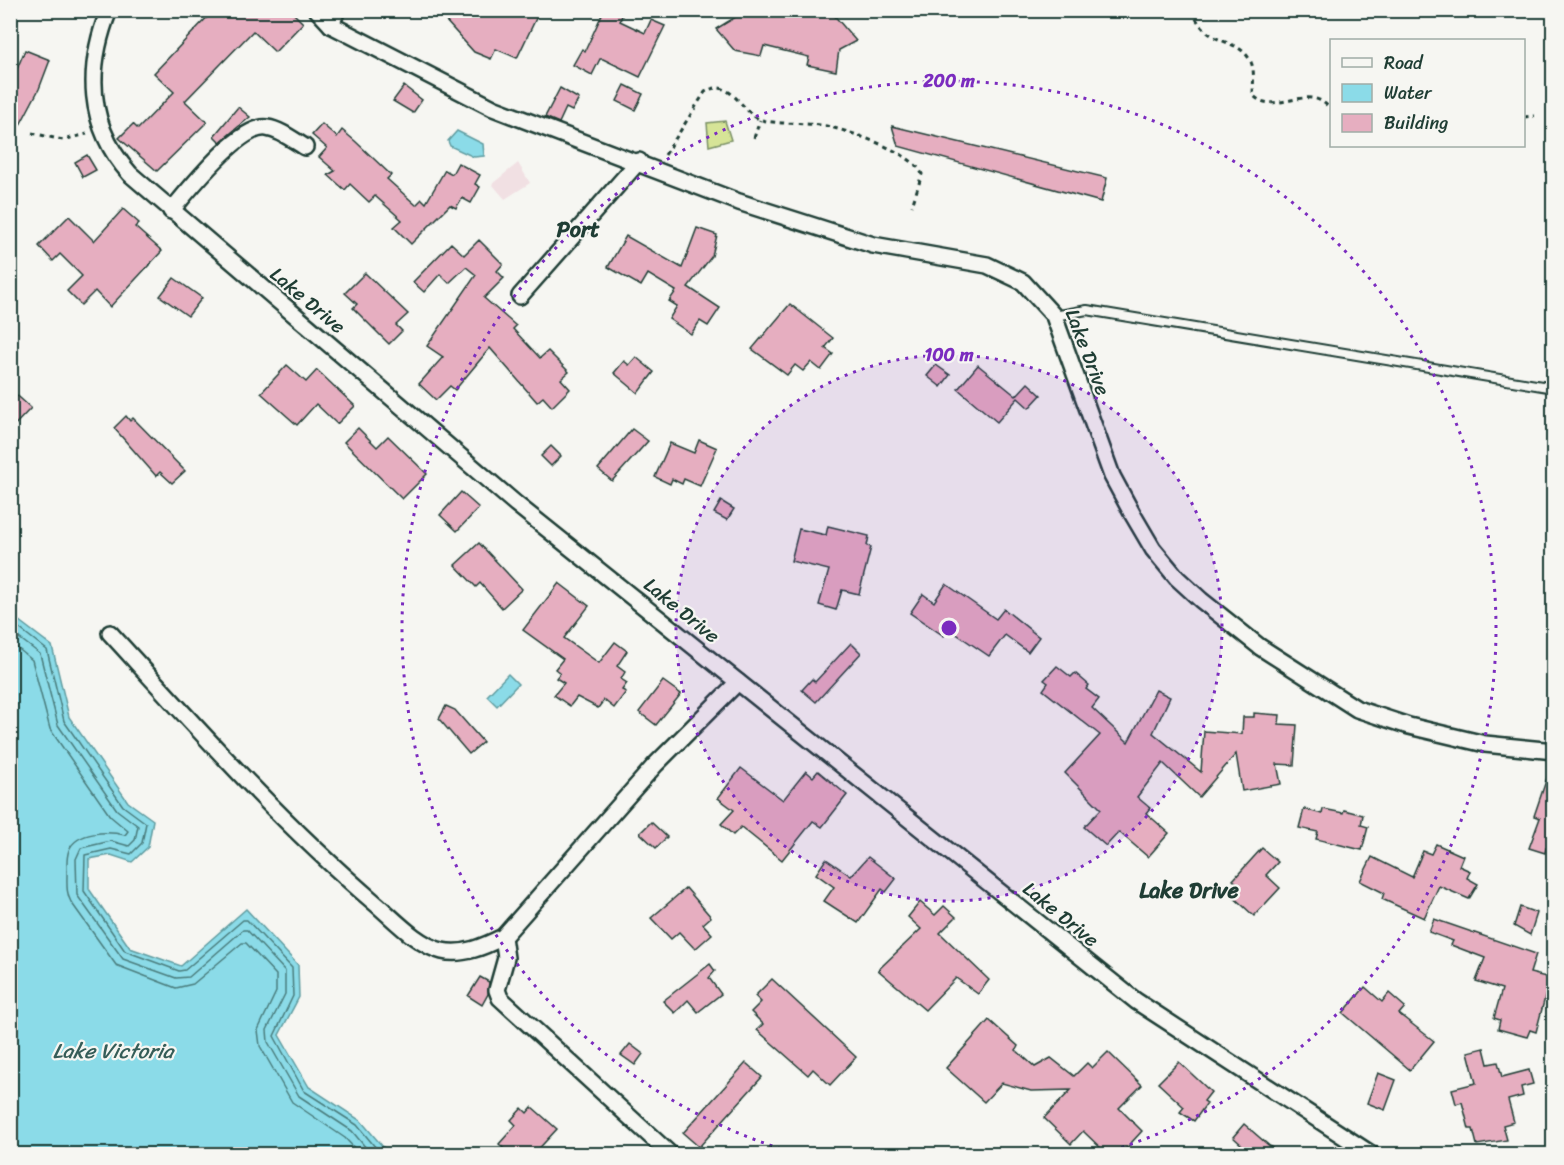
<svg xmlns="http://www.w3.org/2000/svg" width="1564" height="1165" font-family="Sriracha,sans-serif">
<rect width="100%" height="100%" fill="#f6f6f2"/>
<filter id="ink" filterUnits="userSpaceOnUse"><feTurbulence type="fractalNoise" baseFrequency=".0167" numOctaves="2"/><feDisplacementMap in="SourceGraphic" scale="12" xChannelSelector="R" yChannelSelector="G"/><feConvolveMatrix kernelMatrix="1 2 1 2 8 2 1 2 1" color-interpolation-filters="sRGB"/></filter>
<g filter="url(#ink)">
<polygon fill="#f1e0e3" points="518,163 530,183 505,199 492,184"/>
<polygon fill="#d6e497" stroke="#7a9066" stroke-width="1.5" points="725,121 731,140 709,146 707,123"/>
<g fill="#8bdbe8" stroke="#609ca0" stroke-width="1.5">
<polygon points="457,131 483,144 484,156 474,157 450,146 448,141"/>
<polygon points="10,614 52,646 69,717 128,802 153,820 148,847 132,862 111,855 89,859 89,889 130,948 181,966 246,909 298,965 299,997 279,1035 309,1087 361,1121 389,1154 11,1154"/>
<polygon points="508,674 518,684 497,706 487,696"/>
</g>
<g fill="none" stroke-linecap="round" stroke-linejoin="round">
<g stroke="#4a7c7c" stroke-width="1.5">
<polyline points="10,621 47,650 64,721 123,806 146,823 142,843 131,854 111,849 85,855 84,891 125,951 179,971 185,970 243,920 247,920 292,968 293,996 274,1036 304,1091 357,1125 381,1154"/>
<polyline points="10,631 40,654 58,725 117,810 138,826 135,840 129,846 111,841 81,848 76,859 77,895 123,959 176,978 189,977 243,930 247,930 285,971 285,994 267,1030 268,1042 299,1096 352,1131 371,1154"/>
<path d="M10,642L32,660L50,729L110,816L128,831L125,835C108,831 77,831 69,850C66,858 67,866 67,874C67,884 66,893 71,902L116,965L176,988L193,984L242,943H246L276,975V992L258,1030L260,1046L292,1102L345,1138L360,1154"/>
</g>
</g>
<g fill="#e6aec0" stroke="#1f3d34" stroke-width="1.5">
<polygon points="214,10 290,10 303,23 275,52 253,31 185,101 207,122 157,171 119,138 133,124 138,129 174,92 154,73"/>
<polygon points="436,10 540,10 517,58 496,49 491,59 474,52"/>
<polygon points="604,10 624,10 620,21 645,33 651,20 665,26 640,77 603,59 600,59 592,75 573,65 582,49 585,51"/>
<polygon points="747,10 826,10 833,14 856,41 839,50 836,71 807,65 809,57 764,46 761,56 735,51 716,29"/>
<polygon points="25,50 50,60 39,89 10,144 10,69 16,71"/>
<polygon points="625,85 643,94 635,110 617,101"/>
<polygon points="404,86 422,100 413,113 393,101"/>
<polygon points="560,88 579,99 572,111 566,108 559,123 545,117"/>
<polygon points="238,107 250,117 220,142 214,136"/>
<polygon points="322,124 337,137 342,130 355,141 391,175 387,179 416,205 422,199 426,203 445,170 452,174 458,163 480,175 475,184 480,187 471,203 462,198 456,208 450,205 411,244 394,227 402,220 375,196 369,202 350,184 345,190 328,175 335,171 319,157 327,148 312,135"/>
<polygon points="892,126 1107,178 1101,202 898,146"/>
<polygon points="87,155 96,170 83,177 75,162"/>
<polygon points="123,209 139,223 135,227 162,251 110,307 95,291 81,305 67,291 82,276 60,254 53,261 39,246 69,216 94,241"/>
<polygon points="697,228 717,235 712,256 688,287 720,308 708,326 700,321 691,334 669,319 677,306 669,301 676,291 648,274 641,286 608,267 626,236 682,268"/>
<polygon points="479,240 503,264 497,271 504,278 484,298 516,326 513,329 540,358 548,351 569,372 561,379 570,389 552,407 543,397 537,402 490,348 455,390 450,386 436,400 419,384 443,357 427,346 476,275 466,267 449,283 440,274 424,292 413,282 451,243 464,255"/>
<polygon points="365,273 408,314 396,325 402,331 389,344 353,308 357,304 345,293"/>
<polygon points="174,278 202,298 188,316 160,296"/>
<polygon points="790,304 833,338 825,348 833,354 821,370 811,362 803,371 795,365 787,375 752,349"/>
<polygon points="636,357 654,372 638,393 614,373 624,361 629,365"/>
<polygon points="287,365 306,382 317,370 355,406 337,424 316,404 297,425 261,393"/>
<polygon points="936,365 950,375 941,387 927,376"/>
<polygon points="978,365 1016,396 1028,383 1041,395 1029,408 1018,398 997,422 958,389"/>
<polygon points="10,389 31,408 10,430"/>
<polygon points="126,416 130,421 133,418 185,471 172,483 160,472 156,476 114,428"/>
<polygon points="358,428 377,447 388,436 427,474 402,499 344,442"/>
<polygon points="632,429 648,441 612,481 598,469"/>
<polygon points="699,440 717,448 700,486 684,479 682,484 672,479 670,484 655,477 670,443 694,453"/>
<polygon points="551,446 561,456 551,466 541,456"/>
<polygon points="461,492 479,508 457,531 440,515"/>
<polygon points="721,501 734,509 727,520 714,513"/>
<polygon points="828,526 869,536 867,546 871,547 859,594 842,590 836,610 819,605 829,570 791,561 799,529 826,535"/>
<polygon points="479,543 522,589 502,608 480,583 476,587 455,565"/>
<polygon points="559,583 589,606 564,638 599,663 615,642 627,651 617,666 625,672 621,679 627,683 622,690 626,692 614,708 604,700 598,708 577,697 570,706 554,695 564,683 556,678 560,673 555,669 563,659 523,630"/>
<polygon points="946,584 996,619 1004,609 1039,637 1028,652 1005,635 989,656 949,629 944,636 910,613 923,594 934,602"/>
<polygon points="851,643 861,653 816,702 802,690 812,679 815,682"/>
<polygon points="1057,666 1071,677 1075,673 1089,685 1086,689 1099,699 1092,708 1128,742 1156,690 1170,697 1153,733 1201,772 1204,731 1242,734 1243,717 1254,717 1254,713 1280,715 1279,724 1297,725 1294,765 1277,764 1281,784 1242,791 1236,754 1199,797 1163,763 1137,797 1150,808 1146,813 1169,833 1148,857 1119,832 1106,846 1084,827 1101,809 1065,773 1100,735 1043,690 1048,683 1044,680"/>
<polygon points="663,681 681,694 656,725 639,712"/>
<polygon points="446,706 455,710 483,742 469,754 439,719"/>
<polygon points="1551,766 1554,767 1554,851 1546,848 1545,853 1529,848 1540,818 1534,816"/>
<polygon points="741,768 783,800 806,771 813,777 818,771 847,795 822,827 813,821 782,860 741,827 733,835 721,824 734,810 718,798"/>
<polygon points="1304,809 1322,814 1323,809 1343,813 1344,810 1363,815 1361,825 1368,827 1362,850 1316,839 1318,832 1299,828"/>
<polygon points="651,822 667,837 656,848 640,833"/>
<polygon points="1436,844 1463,856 1459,866 1470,871 1467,878 1478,884 1469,899 1439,886 1424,918 1382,899 1384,893 1360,881 1372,857 1412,877 1423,851 1431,854"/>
<polygon points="1262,848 1278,862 1266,875 1280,888 1254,916 1229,893 1238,884 1233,880"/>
<polygon points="868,857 896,879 886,892 882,889 858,923 824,901 834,887 816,874 826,859 851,876"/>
<polygon points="686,888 711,917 703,924 712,934 695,949 679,932 671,939 651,918"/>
<polygon points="920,902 935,915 944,906 956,917 940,933 989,980 978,994 956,978 925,1010 878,970 921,929 908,917"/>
<polygon points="1520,907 1537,913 1530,935 1514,926"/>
<polygon points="1434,919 1536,954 1530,973 1550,978 1536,1032 1530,1030 1527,1037 1498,1029 1500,1020 1494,1018 1502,989 1476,981 1485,958 1451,945 1453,941 1429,932"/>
<polygon points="710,964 715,971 709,978 721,994 698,1012 688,1000 675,1013 663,1001"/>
<polygon points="480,977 489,982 488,994 482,1005 468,996"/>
<polygon points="772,979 856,1057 830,1085 813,1069 808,1075 757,1030 763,1024 751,1012 761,1002 755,996"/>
<polygon points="1365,987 1382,1002 1389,993 1405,1007 1399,1014 1434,1041 1410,1070 1343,1013"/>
<polygon points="989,1020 1018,1046 1016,1050 1035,1067 1051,1058 1074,1076 1087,1063 1092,1068 1108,1052 1142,1085 1119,1108 1142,1131 1120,1155 1108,1155 1083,1131 1071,1144 1044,1118 1071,1090 1031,1091 1002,1083 984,1102 946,1068"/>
<polygon points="630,1044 643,1054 635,1065 621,1055"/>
<polygon points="1484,1048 1488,1064 1498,1062 1502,1077 1529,1070 1533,1084 1521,1087 1523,1096 1508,1100 1514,1122 1503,1125 1507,1140 1477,1145 1473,1129 1469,1129 1462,1102 1456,1104 1452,1089 1476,1083 1468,1052"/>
<polygon points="1179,1062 1211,1092 1204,1101 1207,1103 1194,1121 1180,1112 1184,1107 1158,1083"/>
<polygon points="746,1063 762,1077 699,1147 683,1133"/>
<polygon points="1378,1073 1396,1080 1385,1110 1367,1103"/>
<polygon points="532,1107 557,1129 533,1155 510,1155 499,1144 516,1125 511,1120 522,1108 527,1113"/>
<polygon points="1244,1124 1280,1155 1253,1155 1233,1137"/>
</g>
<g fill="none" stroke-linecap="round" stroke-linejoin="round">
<g stroke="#1f3d34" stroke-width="12">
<polyline id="service" points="1054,316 1087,310 1554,388"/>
</g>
<g stroke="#1f3d34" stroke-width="20">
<g id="minor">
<path d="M109,10C86,68 87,126 130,174L516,504L1136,1001L1371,1154"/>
<polyline points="317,10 331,25 493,108 739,202 873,245 987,265 1023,282 1054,316 1112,476 1133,515 1153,549 1177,578 1201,600 1260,647 1357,709 1409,726 1485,744 1554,751"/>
<polyline points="331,25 337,10"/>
<path d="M171,211C188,191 240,124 267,128C281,130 293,140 305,147"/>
<polyline points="520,296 639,161"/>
<path d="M110,633C195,726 279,821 375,903C394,919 417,945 442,951C463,956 485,946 503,937L655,765L738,682"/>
<polyline points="503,937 506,958 497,990 500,998 670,1154"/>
</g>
</g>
<g stroke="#1f3d34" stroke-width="3" stroke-dasharray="4.5 4.5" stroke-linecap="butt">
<path d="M1192,10C1208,50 1238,35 1251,62C1255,71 1253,85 1253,95C1270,114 1299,91 1319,100C1324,102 1327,106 1332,109"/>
<polyline points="1524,117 1534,116"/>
<polyline points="32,133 63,140 87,134"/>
<polyline points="754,138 760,120"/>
<path d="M665,155L705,92C731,75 742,115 762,120C780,125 806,122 826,126C849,131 913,152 922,174L912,206"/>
</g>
<use href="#service" stroke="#f6f6f2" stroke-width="8"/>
<use href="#minor" stroke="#f6f6f2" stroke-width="15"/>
</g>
</g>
<circle cx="949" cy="628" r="273" fill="#7b2cbf" fill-opacity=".12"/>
<g fill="none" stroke="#7b2cbf" stroke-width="3" stroke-dasharray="3 6">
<circle cx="949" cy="628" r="273"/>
<path d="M798 1154A547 547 0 1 1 1100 1154"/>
</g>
<g text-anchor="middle" stroke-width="4.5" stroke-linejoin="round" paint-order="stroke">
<g font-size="20" fill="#1f3d34" stroke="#f6f6f2">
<text transform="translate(308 300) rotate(40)" y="7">Lake Drive</text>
<text transform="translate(1088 352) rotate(69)" y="7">Lake Drive</text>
<text transform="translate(682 610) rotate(39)" y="7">Lake Drive</text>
<text transform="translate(1061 914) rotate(39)" y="7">Lake Drive</text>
</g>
<g font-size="21" font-style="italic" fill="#355d58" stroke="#f6f6f2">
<text x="113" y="1058">Lake Victoria</text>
</g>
<g font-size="22" font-weight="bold" fill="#1f3d34" stroke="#f6f6f2">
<text x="578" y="237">Port</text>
<text x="1189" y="898">Lake Drive</text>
</g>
</g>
<circle cx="949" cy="628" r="9" fill="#7b2cbf" stroke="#f6f6f2" stroke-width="3"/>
<g font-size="18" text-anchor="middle" font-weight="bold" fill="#7b2cbf" stroke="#f6f6f2" stroke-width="4.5" stroke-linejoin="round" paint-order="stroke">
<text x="949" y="87">200 m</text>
<text x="949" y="361">100 m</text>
</g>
<rect width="1564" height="1165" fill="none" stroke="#f6f6f2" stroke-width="36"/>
<rect x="18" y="18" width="1528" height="1129" fill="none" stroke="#1f3d34" stroke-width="2" filter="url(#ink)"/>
<rect x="1330" y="39" width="195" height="108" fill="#f6f6f2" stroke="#a0aca6" stroke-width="1.5"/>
<rect x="1342" y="58" width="30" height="9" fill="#f6f6f2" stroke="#a0aca6" stroke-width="1.5"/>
<text x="1384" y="69" font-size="18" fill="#1f3d34">Road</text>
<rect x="1342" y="84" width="30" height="18" fill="#8bdbe8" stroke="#a0aca6" stroke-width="1.5"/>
<text x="1384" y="99" font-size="18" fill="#1f3d34">Water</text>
<rect x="1342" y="114" width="30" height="18" fill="#e6aec0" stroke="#a0aca6" stroke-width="1.5"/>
<text x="1384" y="129" font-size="18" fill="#1f3d34">Building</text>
</svg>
